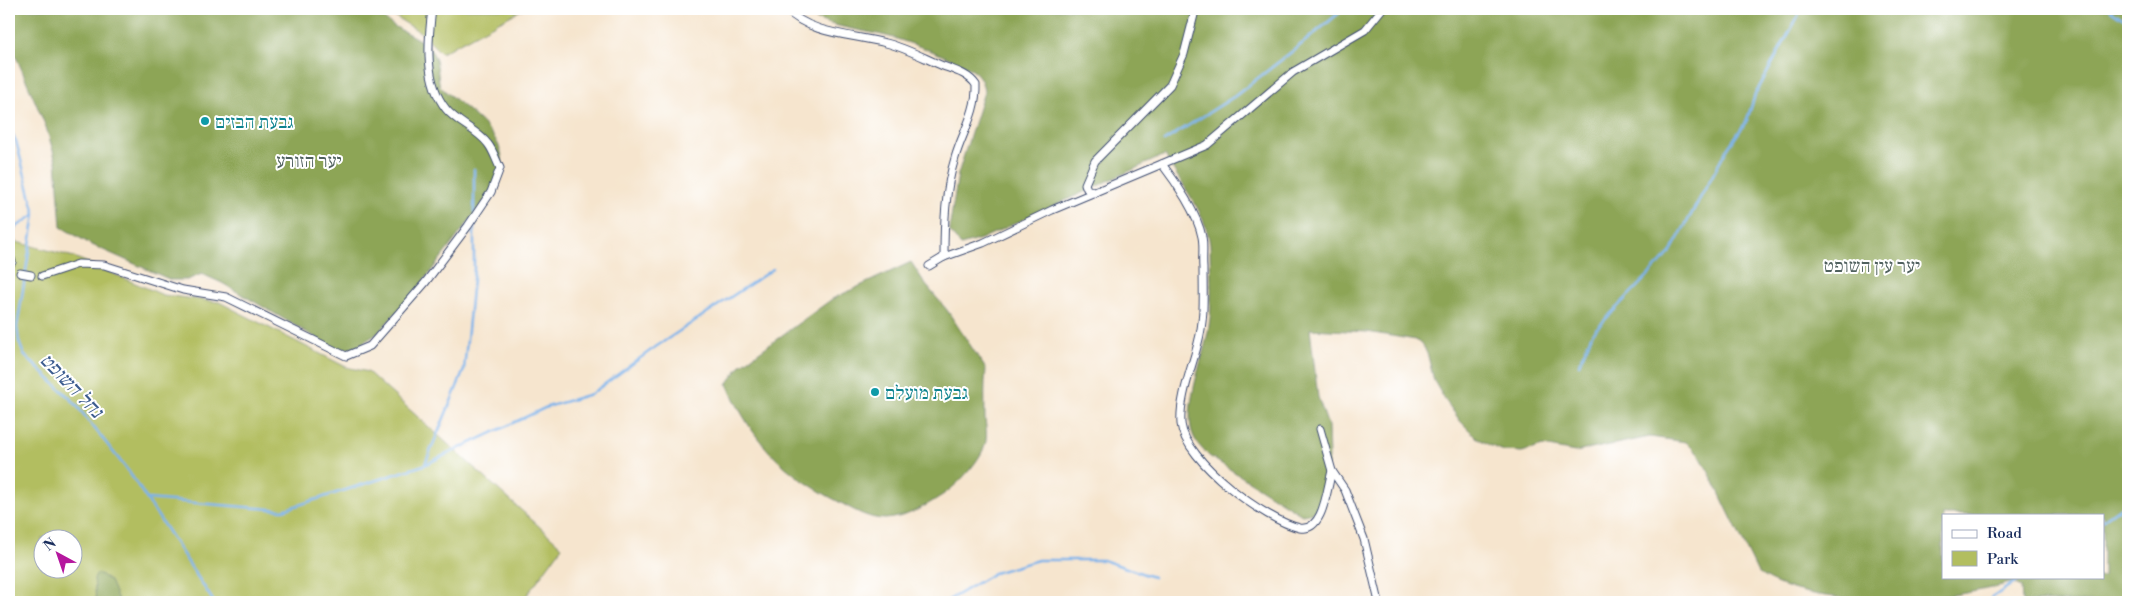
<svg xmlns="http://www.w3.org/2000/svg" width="2137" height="611" font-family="'Libre Bodoni','Frank Ruhl Libre',serif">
<rect width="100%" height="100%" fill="#fff"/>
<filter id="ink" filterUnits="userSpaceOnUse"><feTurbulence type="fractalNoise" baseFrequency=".02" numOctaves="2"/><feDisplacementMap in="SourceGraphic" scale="10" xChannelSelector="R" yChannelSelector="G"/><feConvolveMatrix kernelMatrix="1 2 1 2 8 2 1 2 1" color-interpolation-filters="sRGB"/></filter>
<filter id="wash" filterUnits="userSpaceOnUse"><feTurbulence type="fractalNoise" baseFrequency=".0096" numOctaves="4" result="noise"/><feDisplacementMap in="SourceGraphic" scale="20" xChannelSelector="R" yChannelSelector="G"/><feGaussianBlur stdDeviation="1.12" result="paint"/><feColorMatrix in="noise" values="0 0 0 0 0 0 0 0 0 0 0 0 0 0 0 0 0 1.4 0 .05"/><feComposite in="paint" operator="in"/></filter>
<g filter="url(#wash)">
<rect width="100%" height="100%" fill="#f6e5ce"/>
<g fill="#b2be60" stroke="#66765f" fill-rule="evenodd">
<polygon points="388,9 523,9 441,53 420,32 394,16"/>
<path d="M9,240L74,257L163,295L219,302L346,367L368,372L562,547L527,595L517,602H9ZM42,538H72V568H42Z"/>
</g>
<g fill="#8da556" stroke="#546a5a" fill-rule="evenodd">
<path d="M13,9H374C379,14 385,20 391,24C404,33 424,39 432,52C439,62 437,75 440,86C463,110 509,132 502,172C502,176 498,182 496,186L419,287L378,333L355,348L337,350L222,283L202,274L187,280H171L92,245L61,227L56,161L46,127L9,40V15Z"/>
<path d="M799,9H2128V602H2022L2021,587L2012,582C1951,603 1809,611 1758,573L1712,478L1700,456L1686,442L1650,437L1575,452L1543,446L1522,452L1504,451L1489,445L1476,437L1461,422L1445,400L1434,381L1428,356L1424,347L1416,340L1367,332L1310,329L1318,397L1328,426L1329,458L1320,503L1313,513L1302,515L1209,456C1203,450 1196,443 1193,435C1182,408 1205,355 1209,326C1213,300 1210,271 1210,245C1205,209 1181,186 1165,155L981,239L961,245L950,232V224L958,174L984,92C983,85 982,80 977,74C966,62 904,40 886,36C863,30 814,25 799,9ZM1943,515H2103V577H1943Z"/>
<path d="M911,262L926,285L947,310L986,369C984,386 985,402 985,419C986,426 987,435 986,441C983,459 956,487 941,496C924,507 906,518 885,519C868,519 854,510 839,502C782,472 753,443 727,384L741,365L832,299Z"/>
<polygon points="98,573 110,581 119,602 96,602 94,578"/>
</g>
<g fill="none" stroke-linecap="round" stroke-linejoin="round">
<g stroke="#7bb3eb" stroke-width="2.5">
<polyline points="2109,9 2128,22"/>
<polyline points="9,128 16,141 35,214 17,327 19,342 24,355 73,401 129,472 214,602"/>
<polyline points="1164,141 1235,96 1303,43 1344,9"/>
<polyline points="474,169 474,212"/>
<polyline points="9,232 34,215"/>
<polyline points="1579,364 1593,332 1670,253 1726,151 1747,120 1755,95 1802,9"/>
<polyline points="425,464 464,370 474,269 474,220"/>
<polyline points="147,499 283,510 424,465 547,407 591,394 654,348 773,269"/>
<polyline points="2103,520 2128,502"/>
<polyline points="945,602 994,573 1038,560 1103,560 1153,577"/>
<polyline points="1986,602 2022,577"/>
</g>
</g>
</g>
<g filter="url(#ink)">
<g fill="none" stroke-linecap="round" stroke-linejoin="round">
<g stroke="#3c4a6f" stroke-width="9">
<g id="minor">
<path d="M786,9C811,35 852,34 886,43C906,48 924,58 943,66C954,70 969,74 976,85C977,112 962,133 955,158C945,190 944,224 944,257"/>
<path d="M1162,164C1176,182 1198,215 1202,237C1204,246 1202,258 1203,268C1203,293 1205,318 1198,343C1192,368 1179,398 1181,424C1185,461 1266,521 1300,528C1324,532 1327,487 1332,471"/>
<polyline points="1095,193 1087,189 1085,184 1095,161 1170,85 1184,54 1194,15 1192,9"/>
<polyline points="9,253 12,262"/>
<polyline points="929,266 944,257 983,243 1052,210 1207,145 1293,72 1365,30 1382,9"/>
<polyline points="20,273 31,275"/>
<path d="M42,276L78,264L104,265L183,290L226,297L346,356L370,346L425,283L468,226L491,192L500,168C496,160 493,150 488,144C478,130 457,123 446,109C424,81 428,41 432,9"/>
<polyline points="1320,429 1332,471 1345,490 1364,539 1379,602"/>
</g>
</g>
<use href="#minor" stroke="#fff" stroke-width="7"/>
</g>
</g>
<g fill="#0f9aa8" stroke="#fff" stroke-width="2">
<circle cx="205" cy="121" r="5"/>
<circle cx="875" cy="392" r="5"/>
</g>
<g text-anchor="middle" stroke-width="4" stroke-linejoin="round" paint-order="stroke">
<g font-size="19" fill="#0d838f" stroke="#fff" text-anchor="start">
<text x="215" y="128">גבעת הבזים</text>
<text x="885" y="399">גבעת מועלם</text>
</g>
<g font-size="19" fill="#50615f" stroke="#fff">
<text x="309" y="167">יער הזורע</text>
<text x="1872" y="272">יער עין השופט</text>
</g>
<g font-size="20" font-style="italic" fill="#3d5d8f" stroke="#fff">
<text transform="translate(72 385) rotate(46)" y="7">נחל השופט</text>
</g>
</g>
<rect width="2137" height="611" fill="none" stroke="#fff" stroke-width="30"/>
<rect x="1942" y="514" width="162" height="65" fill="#ffffff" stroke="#a4acbf"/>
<rect x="1952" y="530" width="25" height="8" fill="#ffffff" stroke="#a4acbf"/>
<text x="1987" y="538" font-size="15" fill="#1b2f5e">Road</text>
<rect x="1952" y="551" width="25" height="15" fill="#b2be60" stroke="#a4acbf"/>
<text x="1987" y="564" font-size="15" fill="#1b2f5e">Park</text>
<g transform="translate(58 554) rotate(320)"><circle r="24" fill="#ffffff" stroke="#a4acbf"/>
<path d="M0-4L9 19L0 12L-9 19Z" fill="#b5179e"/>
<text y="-8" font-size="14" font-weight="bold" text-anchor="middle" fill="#1b2f5e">N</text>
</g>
</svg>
